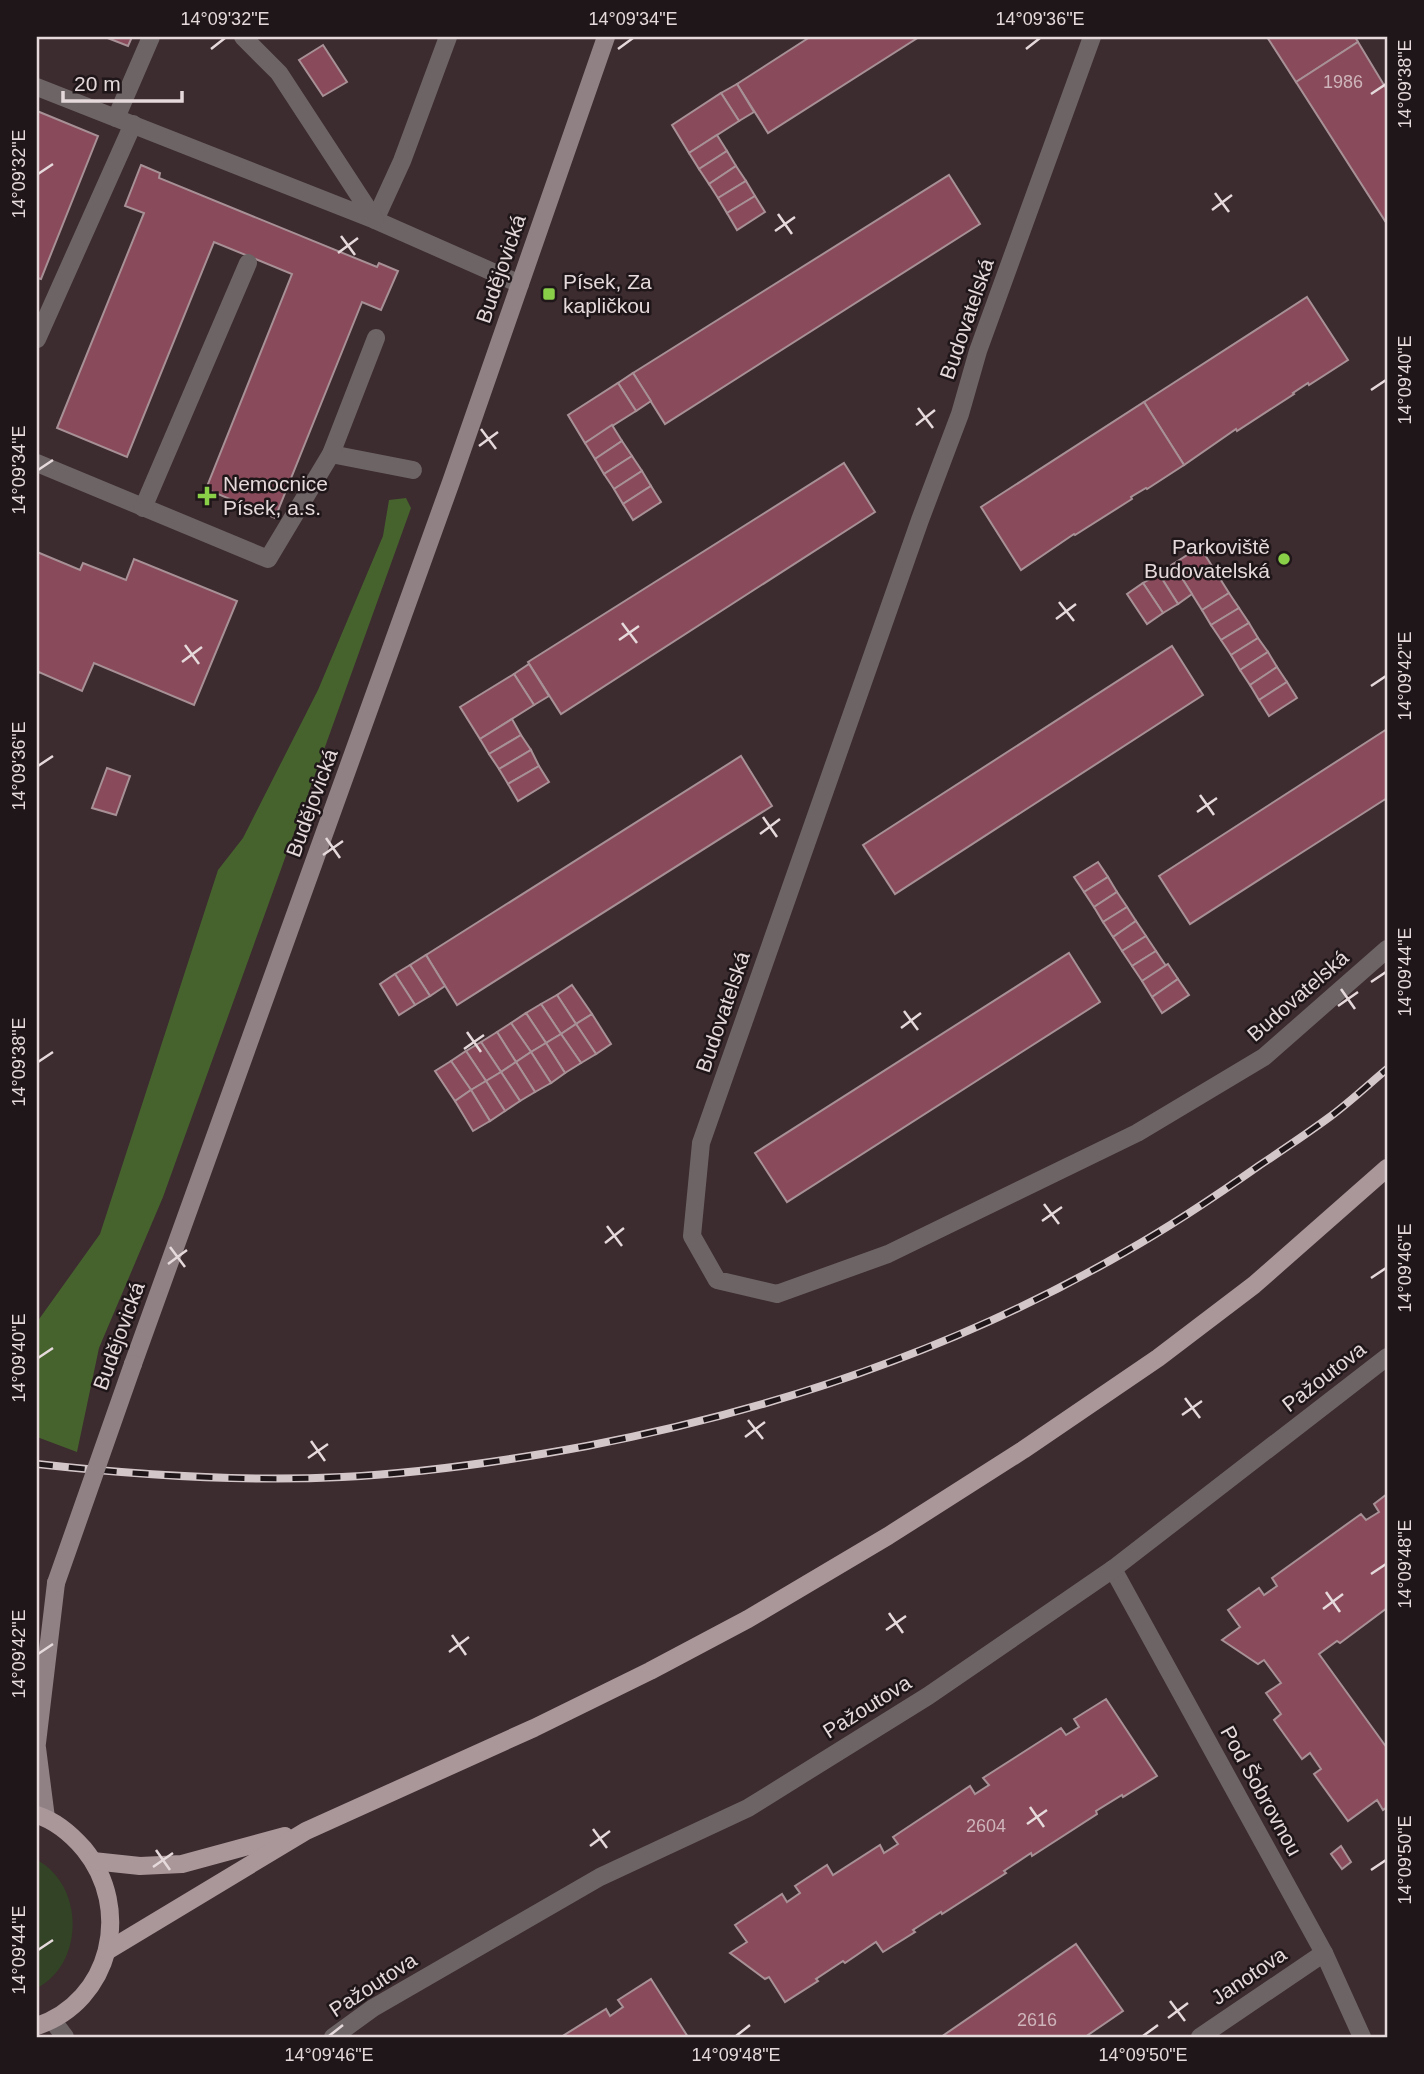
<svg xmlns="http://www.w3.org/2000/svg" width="1424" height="2074" font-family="Arial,sans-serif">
<rect width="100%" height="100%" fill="#3c2b2f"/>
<path fill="#324425" d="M37,1860C84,1885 85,1963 37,1988Z"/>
<polygon fill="#46632e" points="406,498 411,508 163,1197 99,1348 77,1452 37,1437 37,1322 100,1234 218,870 243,838 318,690 383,536 389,500"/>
<g fill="#894a5b" stroke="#a79196" stroke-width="2">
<polygon points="105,37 132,37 128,46"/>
<polygon points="810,37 919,37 768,133 737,84"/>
<polygon points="1267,37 1355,37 1358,42 1296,82"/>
<polygon points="1358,42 1387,90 1387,224 1296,82"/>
<polygon points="323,45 347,82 323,96 299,60"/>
<polygon points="737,84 754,112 739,121 721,93"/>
<polygon points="721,93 739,121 689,153 672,125"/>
<polygon points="37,111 98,136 41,279 37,278"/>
<polygon points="717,135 727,151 699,169 689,153"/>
<polygon points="727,151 736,166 709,184 699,169"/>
<polygon points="141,165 160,173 159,178 377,267 379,263 398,271 381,310 362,302 275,518 206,489 292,274 214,242 127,457 57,428 144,213 125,206"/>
<polygon points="736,166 746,181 718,198 709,184"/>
<polygon points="949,175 980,224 665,424 633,373"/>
<polygon points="746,181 755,196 727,213 718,198"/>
<polygon points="755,196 765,212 737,230 727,213"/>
<polygon points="1307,297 1348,360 1309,385 1308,383 1293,393 1294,394 1237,431 1236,429 1184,465 1144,402"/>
<polygon points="633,373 651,401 636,411 618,383"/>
<polygon points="618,383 636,411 585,443 568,415"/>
<polygon points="1144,402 1184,465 1147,489 1146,488 1131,497 1132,499 1075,535 1074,534 1021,570 981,507"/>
<polygon points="612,425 622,441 595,459 585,443"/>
<polygon points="622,441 632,456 604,474 595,459"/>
<polygon points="632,456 642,471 614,489 604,474"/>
<polygon points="844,463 875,512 561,714 528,662"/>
<polygon points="642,471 651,486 623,504 614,489"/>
<polygon points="651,486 661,502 633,520 623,504"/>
<polygon points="1200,547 1229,593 1202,610 1173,564"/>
<polygon points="37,552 80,570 83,563 126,580 134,559 237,601 194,705 94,663 82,691 39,672 37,677"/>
<polygon points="1173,564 1192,594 1178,604 1159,574"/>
<polygon points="1159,574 1178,604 1163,613 1143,583"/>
<polygon points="1143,583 1163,613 1147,624 1127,594"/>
<polygon points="1229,593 1239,608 1211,625 1202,610"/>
<polygon points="1239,608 1249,623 1221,640 1211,625"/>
<polygon points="1249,623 1258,638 1231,655 1221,640"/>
<polygon points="1258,638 1268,652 1240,670 1231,655"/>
<polygon points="1172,646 1203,695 895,894 863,845"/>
<polygon points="1268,652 1277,667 1250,685 1240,670"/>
<polygon points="529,664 549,696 534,705 514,674"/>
<polygon points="1277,667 1287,682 1259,700 1250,685"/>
<polygon points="514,674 534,705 480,739 460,707"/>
<polygon points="1287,682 1297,698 1269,716 1259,700"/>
<polygon points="512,719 521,735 489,754 480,739"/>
<polygon points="1387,729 1387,798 1190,924 1159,876"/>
<polygon points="521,735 531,750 499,769 489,754"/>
<polygon points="531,750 539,766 508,784 499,769"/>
<polygon points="741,756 772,806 457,1005 426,955"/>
<polygon points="539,766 549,782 518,801 508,784"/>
<polygon points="107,768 130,776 116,815 92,808"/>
<polygon points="1098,862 1108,877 1084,892 1074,877"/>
<polygon points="1108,877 1117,892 1094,907 1084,892"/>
<polygon points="1117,892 1127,907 1103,922 1094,907"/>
<polygon points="1127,907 1136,921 1113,937 1103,922"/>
<polygon points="1136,921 1146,936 1122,951 1113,937"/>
<polygon points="1146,936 1156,951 1132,966 1122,951"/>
<polygon points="1156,951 1166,966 1142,981 1132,966"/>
<polygon points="1069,953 1100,1002 787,1202 755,1153"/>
<polygon points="426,955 445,986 430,996 410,965"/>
<polygon points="1168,964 1178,979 1152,997 1142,981"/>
<polygon points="410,965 430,996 415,1005 395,974"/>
<polygon points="395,974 415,1005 399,1015 380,984"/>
<polygon points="1178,979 1189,995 1162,1013 1152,997"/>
<polygon points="572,985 592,1014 576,1024 557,995"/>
<polygon points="557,995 576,1024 561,1034 541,1004"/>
<polygon points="541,1004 561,1034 546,1043 526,1013"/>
<polygon points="526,1013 546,1043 531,1052 511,1023"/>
<polygon points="592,1014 611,1044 596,1054 576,1024"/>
<polygon points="511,1023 531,1052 516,1062 497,1032"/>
<polygon points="576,1024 596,1054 581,1063 561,1034"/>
<polygon points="497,1032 516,1062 501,1072 481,1042"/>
<polygon points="561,1034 581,1063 565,1073 546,1043"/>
<polygon points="481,1042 501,1072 486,1081 466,1051"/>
<polygon points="546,1043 565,1073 551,1083 531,1052"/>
<polygon points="466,1051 486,1081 471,1090 451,1061"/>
<polygon points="531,1052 551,1083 535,1092 516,1062"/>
<polygon points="451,1061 471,1090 455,1101 435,1071"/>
<polygon points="516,1062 535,1092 520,1101 501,1072"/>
<polygon points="501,1072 520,1101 505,1111 486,1081"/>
<polygon points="486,1081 505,1111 490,1121 471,1090"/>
<polygon points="471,1090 490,1121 473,1131 455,1101"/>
<polygon points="1387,1494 1387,1608 1340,1643 1337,1641 1319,1654 1387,1748 1387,1807 1383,1810 1377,1800 1348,1821 1314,1774 1321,1769 1310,1753 1302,1759 1274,1720 1281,1714 1266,1693 1281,1683 1264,1660 1258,1664 1222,1640 1240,1627 1228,1610 1259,1588 1264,1595 1277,1586 1272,1578 1361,1514 1366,1520 1379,1512 1374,1504"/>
<polygon points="1106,1699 1157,1776 1123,1797 1122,1795 1096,1811 1097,1814 1032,1856 1031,1853 1004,1871 1006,1873 942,1914 941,1912 913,1930 915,1932 883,1952 876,1942 845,1963 843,1961 816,1979 818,1981 785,2002 769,1977 765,1979 730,1953 747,1942 735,1925 782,1894 787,1902 800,1893 795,1886 827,1865 833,1875 880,1845 884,1853 898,1844 893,1837 970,1786 975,1794 989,1785 983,1778 1061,1728 1066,1735 1079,1727 1074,1719"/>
<polygon points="1341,1846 1351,1862 1342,1869 1331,1854"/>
<polygon points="1076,1944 1123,2011 1085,2037 941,2037"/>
<polygon points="651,1979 688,2037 561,2037 606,2009 610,2016 623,2007 618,2000"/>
</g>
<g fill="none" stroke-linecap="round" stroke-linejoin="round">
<g stroke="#6d6466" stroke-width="18">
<polyline points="448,37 402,161 375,220 520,284"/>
<polyline points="37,87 375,220 279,73 243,37"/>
<polyline points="116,118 151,37"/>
<polyline points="37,339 133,124"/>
<polyline points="331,454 413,470"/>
<polyline points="37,463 268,559 331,454 376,338"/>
<polyline points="143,508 248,263"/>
</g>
<g stroke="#6d6466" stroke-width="18">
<polyline points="1092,37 978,351 960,414 920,520 701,1143 692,1236 717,1280 777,1294 888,1254 1137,1133 1264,1057 1387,949"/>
<polyline points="1113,1569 1324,1953 1362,2037"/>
<polyline points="53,2021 65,2037"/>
<polyline points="333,2037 373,2008 600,1877 748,1808 928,1696 1113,1569 1387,1357"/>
<polyline points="1200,2037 1324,1953"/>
</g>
<g stroke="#8f8184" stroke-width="18">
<polyline points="133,1364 451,482 606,37"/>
<polyline points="37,1743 56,1583"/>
<polyline points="37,1748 46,1818"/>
</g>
<g stroke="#a9979a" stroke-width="18">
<path d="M37,1815C56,1821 71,1834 84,1849C133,1909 111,2001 37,2026"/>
<polyline points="93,1861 140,1866 182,1864 285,1836"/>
<polyline points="107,1951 306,1831 534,1728 650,1671 748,1619 888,1536 1023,1450 1158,1358 1254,1285 1387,1168"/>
</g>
<g stroke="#d4c7ca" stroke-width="8">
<path id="rail" d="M37,1464C137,1475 241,1482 342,1477C424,1473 506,1461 587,1446C774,1410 959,1348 1125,1252C1171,1226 1216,1196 1260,1165C1284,1149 1308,1133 1331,1116C1351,1101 1369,1084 1387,1069"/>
</g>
<use href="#rail" stroke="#1e1618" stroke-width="5" stroke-dasharray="16" stroke-linecap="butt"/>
<polyline stroke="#8f8184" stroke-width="18" points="56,1583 133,1364"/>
</g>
<path fill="none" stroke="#e5d9db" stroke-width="2.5" d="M211,49L225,38M618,49L633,38M1026,49L1040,38M1371,94L1386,84M38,174L53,164M1215,193L1229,212M1212,210L1232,195M778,214L792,234M775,231L795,217M341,236L355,255M338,253L358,238M1371,390L1386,380M918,408L933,428M916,425L935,410M481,429L496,449M479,446L498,432M38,470L53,460M1059,602L1074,621M1056,619L1076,604M622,623L637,643M619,640L639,626M185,645L199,664M182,662L202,647M1371,686L1386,676M38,766L53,756M1200,795L1214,815M1197,812L1217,798M763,817L777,837M760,834L780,819M326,838L340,858M323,855L343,841M1371,982L1386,972M1341,989L1355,1009M1338,1006L1358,992M904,1011L918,1030M901,1028L921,1013M467,1032L481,1052M464,1049L484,1035M38,1062L53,1052M1044,1204L1059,1224M1042,1221L1062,1207M607,1226L622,1246M605,1243L624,1228M170,1247L185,1267M168,1264L187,1250M1371,1278L1386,1268M38,1358L53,1348M1185,1398L1200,1418M1182,1415L1202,1401M748,1420L763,1439M745,1437L765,1422M311,1441L325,1461M308,1458L328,1444M1371,1574L1386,1564M1326,1592L1340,1612M1323,1609L1343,1594M889,1613L903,1633M886,1630L906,1616M452,1635L466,1655M449,1652L469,1637M38,1654L53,1644M1030,1807L1044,1827M1027,1824L1047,1810M593,1829L607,1848M590,1846L610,1831M156,1850L170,1870M153,1867L173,1853M1371,1870L1386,1860M38,1950L53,1940M1170,2001L1185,2021M1168,2018L1188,2003M329,2036L343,2025M736,2036L750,2025M1143,2036L1158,2025"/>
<g fill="#89cf48" stroke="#1e1618" stroke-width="2.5">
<rect x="542" y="287" width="14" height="14" rx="3.5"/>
<path d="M203.5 485.5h7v7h7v7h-7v7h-7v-7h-7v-7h7z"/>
<circle cx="1284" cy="559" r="7"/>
</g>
<g text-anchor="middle" stroke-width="5" stroke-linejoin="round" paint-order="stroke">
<g font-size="18" fill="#ceb5bb">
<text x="1343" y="88">1986</text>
<text x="986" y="1832">2604</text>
<text x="1037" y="2026">2616</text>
</g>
<g font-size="21" fill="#e5d9db" stroke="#1e1618">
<text transform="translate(501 269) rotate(-71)" y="7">Budějovická</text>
<text transform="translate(967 319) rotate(-71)" y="7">Budovatelská</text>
<text transform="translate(312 803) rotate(-70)" y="7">Budějovická</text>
<text transform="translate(1298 996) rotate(-41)" y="7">Budovatelská</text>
<text transform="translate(723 1012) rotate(-71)" y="7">Budovatelská</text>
<text transform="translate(119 1336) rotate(-70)" y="7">Budějovická</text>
<text transform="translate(1324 1377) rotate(-38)" y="7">Pažoutova</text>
<text transform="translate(867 1707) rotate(-32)" y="7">Pažoutova</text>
<text transform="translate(1261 1791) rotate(61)" y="7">Pod Šobrovnou</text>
<text transform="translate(1249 1976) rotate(-34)" y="7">Janotova</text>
<text transform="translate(373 1985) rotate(-33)" y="7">Pažoutova</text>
</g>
<g font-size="21" fill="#e5d9db" stroke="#1e1618" text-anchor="start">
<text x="563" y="289">Písek, Za<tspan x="563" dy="24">kapličkou</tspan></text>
<text x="223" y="491">Nemocnice<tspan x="223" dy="24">Písek, a.s.</tspan></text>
<text x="1270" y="554" text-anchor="end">Parkoviště<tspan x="1270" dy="24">Budovatelská</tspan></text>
</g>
</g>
<rect width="1424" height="2074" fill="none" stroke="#1e1618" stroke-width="77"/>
<path d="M63 91v10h119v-10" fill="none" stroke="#e5d9db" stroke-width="3.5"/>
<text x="74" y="91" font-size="21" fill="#e5d9db" stroke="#1e1618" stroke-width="5" paint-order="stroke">20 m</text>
<rect x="38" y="38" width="1348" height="1998" fill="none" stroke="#e5d9db" stroke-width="2.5"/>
<g font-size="18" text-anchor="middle" fill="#e5d9db">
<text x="225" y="25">14°09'32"E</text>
<text x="633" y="25">14°09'34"E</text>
<text x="1040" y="25">14°09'36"E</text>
<text transform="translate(1405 84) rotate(-90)" y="6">14°09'38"E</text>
<text transform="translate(19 174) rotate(-90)" y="6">14°09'32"E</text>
<text transform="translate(1405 380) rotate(-90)" y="6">14°09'40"E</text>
<text transform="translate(19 470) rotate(-90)" y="6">14°09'34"E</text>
<text transform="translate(1405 676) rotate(-90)" y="6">14°09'42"E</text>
<text transform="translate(19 766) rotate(-90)" y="6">14°09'36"E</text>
<text transform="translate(1405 972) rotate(-90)" y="6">14°09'44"E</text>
<text transform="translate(19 1062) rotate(-90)" y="6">14°09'38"E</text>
<text transform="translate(1405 1268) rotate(-90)" y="6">14°09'46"E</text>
<text transform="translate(19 1358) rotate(-90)" y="6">14°09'40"E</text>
<text transform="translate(1405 1564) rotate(-90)" y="6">14°09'48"E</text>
<text transform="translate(19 1654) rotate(-90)" y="6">14°09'42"E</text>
<text transform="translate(1405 1860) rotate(-90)" y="6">14°09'50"E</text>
<text transform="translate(19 1950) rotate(-90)" y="6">14°09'44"E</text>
<text x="329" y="2061">14°09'46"E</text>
<text x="736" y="2061">14°09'48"E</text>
<text x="1143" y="2061">14°09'50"E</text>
</g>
</svg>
